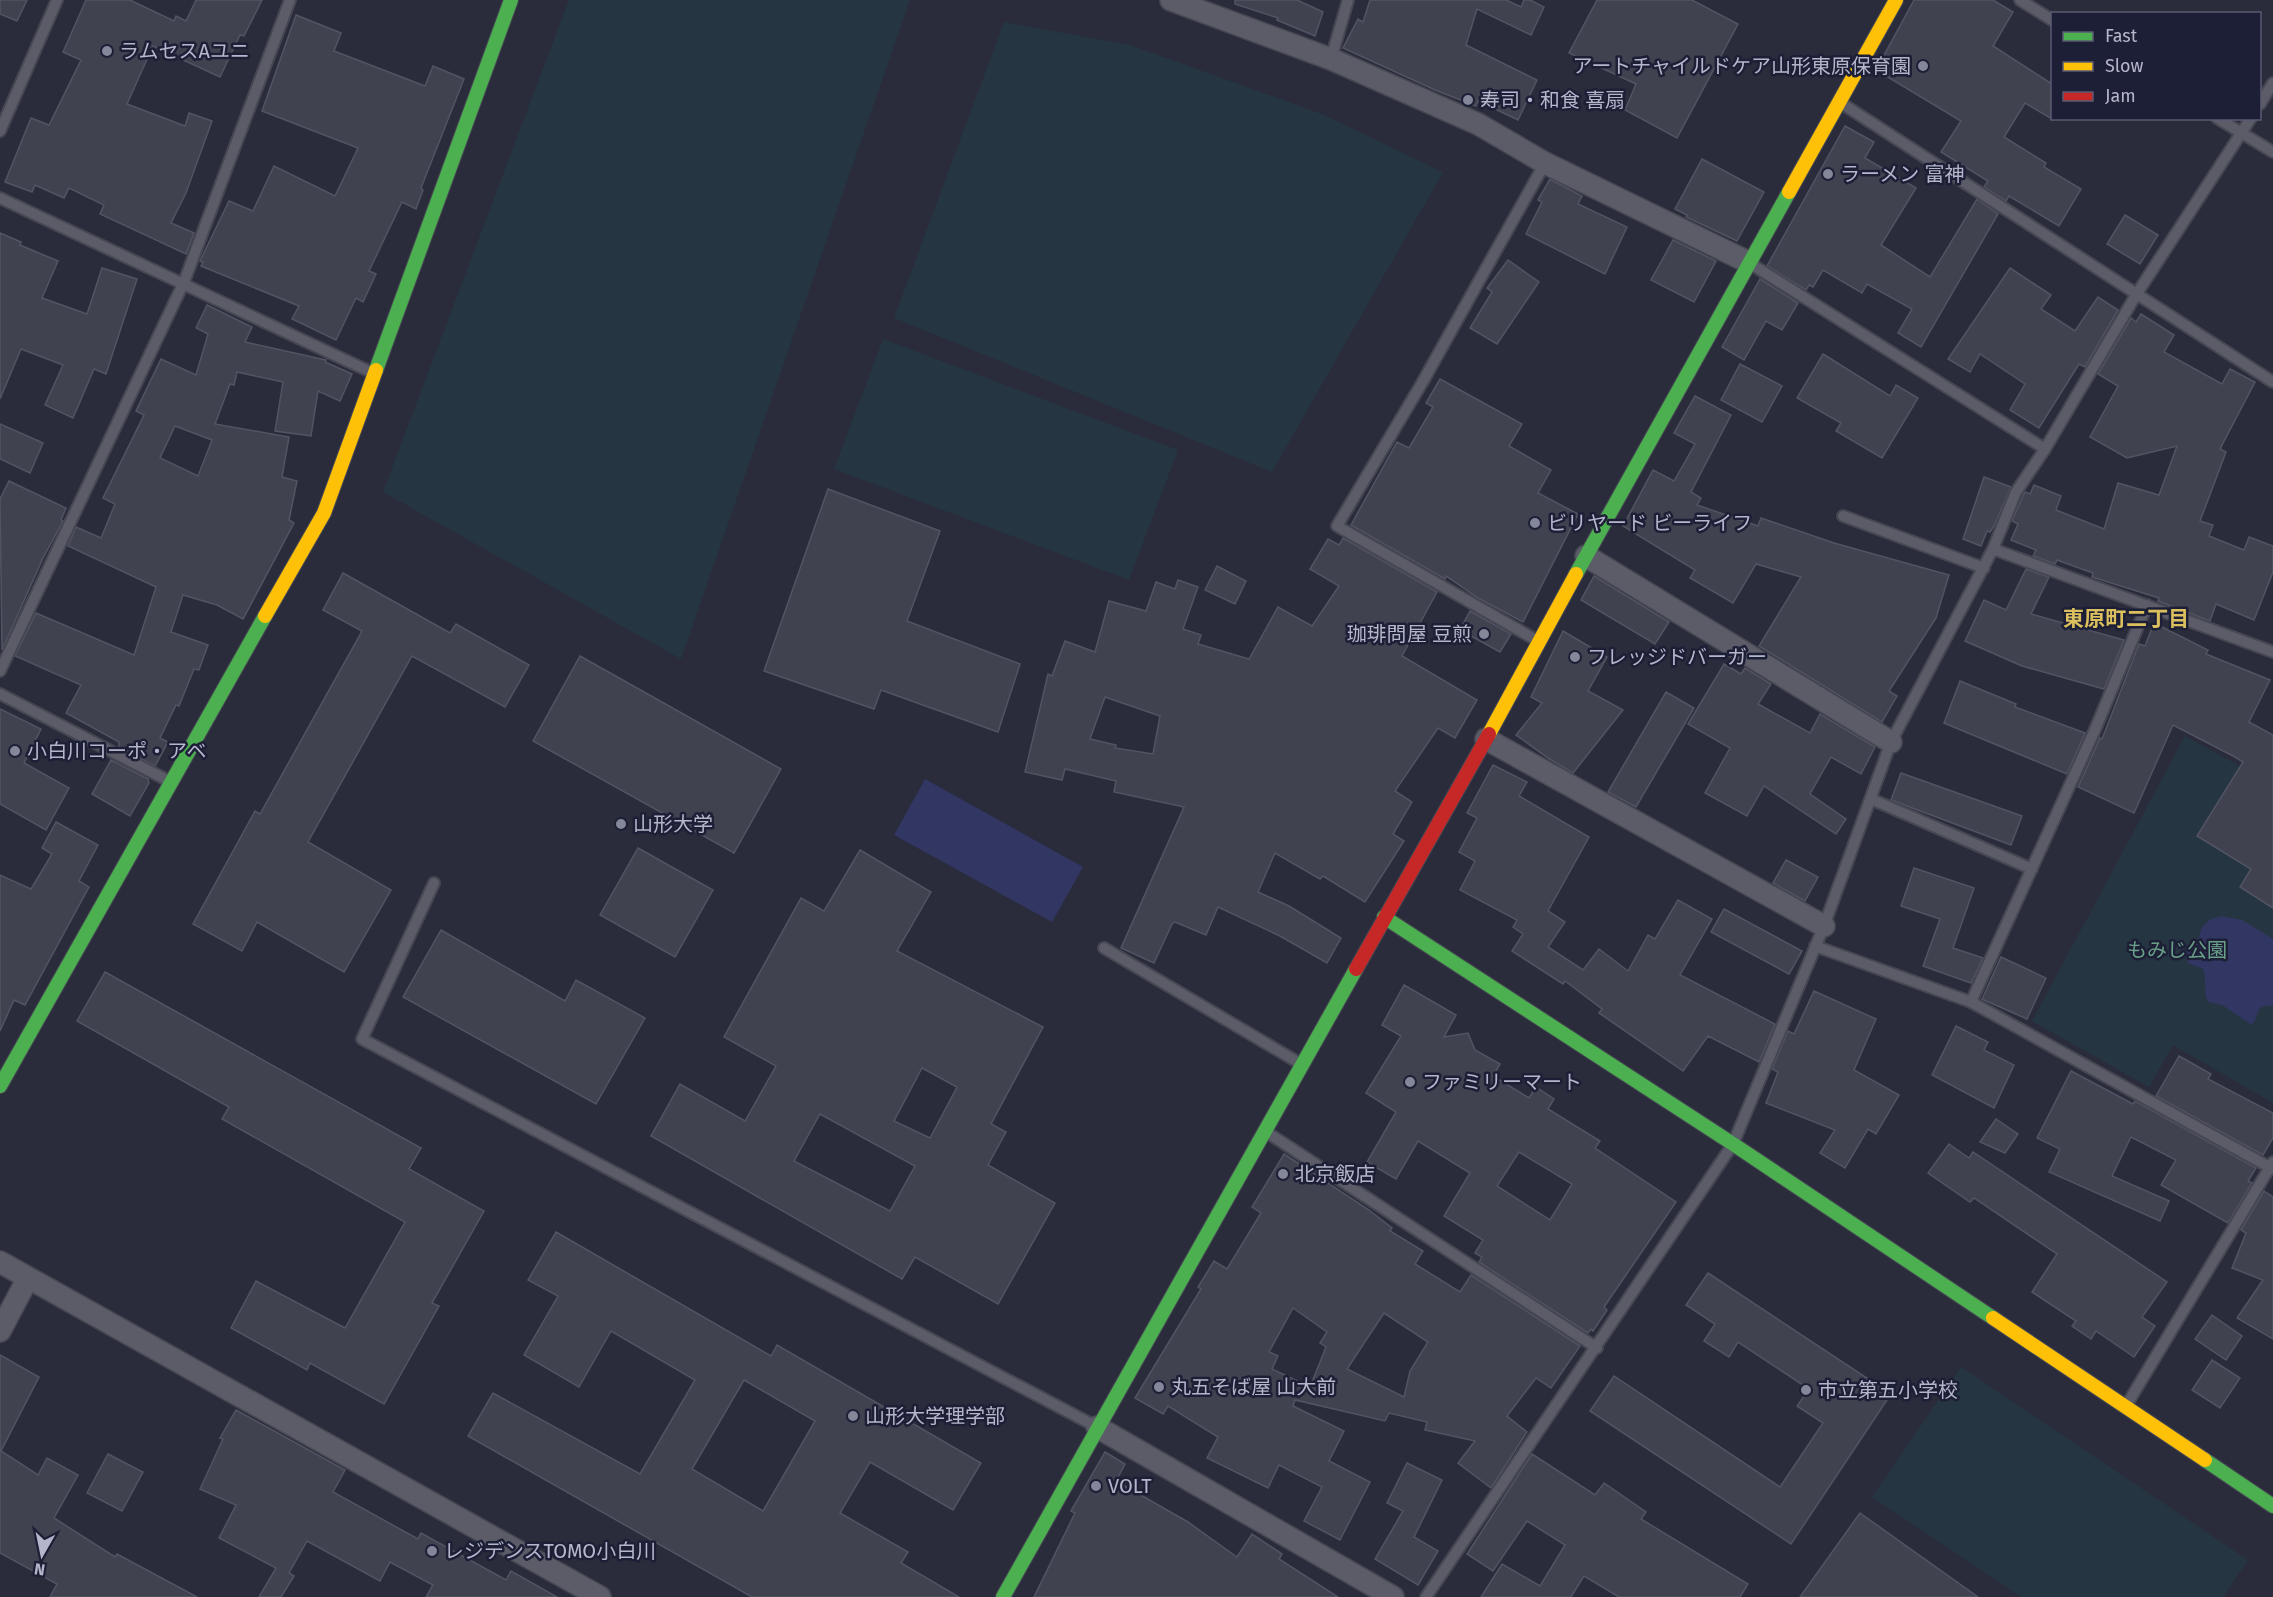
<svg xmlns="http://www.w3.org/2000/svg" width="2273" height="1597" font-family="'Fira Sans','Noto Sans JP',sans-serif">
<rect width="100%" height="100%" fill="#2a2c3b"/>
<g fill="#263542">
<polygon points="569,0 910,0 681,659 383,492"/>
<polygon points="1004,22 1130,45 1322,114 1443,172 1272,472 894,318"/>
<polygon points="883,339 1178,450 1129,580 834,469"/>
<polygon points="2185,736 2273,784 2273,1103 2173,1045 2149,1087 2032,1021"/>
<polygon points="1961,1367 2248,1560 2223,1597 2021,1597 1872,1497"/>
</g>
<g fill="#313662">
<polygon points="925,779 1083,867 1052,922 894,835"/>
<path d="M2221,916L2242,920L2273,939V1006C2254,1004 2260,1015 2252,1025L2222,1005L2208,1002C2203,992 2207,981 2203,969L2188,963L2185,952L2198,942L2201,929L2209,920Z"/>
</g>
<g fill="#404250" stroke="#525463" stroke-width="1.5" fill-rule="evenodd">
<polygon points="0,0 27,0 17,21 0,14"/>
<polygon points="86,0 130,0 174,21 176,16 186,21 196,0 262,0 244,36 240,35 220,77 153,46 127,104 185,126 189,113 212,121 186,193 171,223 194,233 186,254 100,214 104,205 69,188 64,198 35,185 32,192 5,182 31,118 49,125 81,60 63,52"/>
<polygon points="1235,0 1297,0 1323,12 1315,36 1277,20 1278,18 1235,4"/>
<polygon points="1370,0 1506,0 1521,7 1524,0 1530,0 1544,7 1531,35 1477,9 1466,45 1537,80 1518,120 1478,101 1476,106 1435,90 1343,48 1358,19 1363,22"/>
<polygon points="1597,0 1692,0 1738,24 1677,138 1625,110 1636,84 1569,53"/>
<polygon points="1914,0 1993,0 2013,12 1993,46 2052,84 2052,119 2025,103 2004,137 2046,163 2044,167 2081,189 2059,226 2009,196 2006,201 1984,187 1988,181 1941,152 1961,121 1876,70"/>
<polygon points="296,15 341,33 334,51 425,86 433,66 464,79 421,188 423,190 416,209 402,202 369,271 376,274 363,302 356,298 336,340 292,319 299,306 201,266 203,262 200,261 229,201 253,211 274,166 335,196 358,148 262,111"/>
<polygon points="1845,126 1874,142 1865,158 1916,188 1881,245 1930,277 1977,199 1998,214 1921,347 1898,333 1912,309 1867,284 1862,293 1823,270 1813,287 1809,285 1806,290 1767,266"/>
<polygon points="1702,159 1764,192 1737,241 1686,217 1687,215 1675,209"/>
<polygon points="1550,179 1582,196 1578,204 1627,227 1605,274 1526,234 1542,202 1538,200"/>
<polygon points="2125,215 2158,235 2140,264 2107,244"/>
<polygon points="0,233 21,242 20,245 58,261 42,298 87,314 102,268 137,279 106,374 94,369 73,418 45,405 63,365 21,349 0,399"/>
<polygon points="1673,240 1716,261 1694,302 1651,280"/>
<polygon points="1508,260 1539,282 1497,344 1470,328 1492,292 1487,288"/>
<polygon points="2010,268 2051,295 2041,309 2075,331 2098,297 2118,310 2085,367 2079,364 2039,428 2010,410 2025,384 1980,354 1970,372 1948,359"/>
<polygon points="1760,279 1798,303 1782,330 1766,321 1744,360 1722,347"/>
<path d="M207,305L252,327L245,342L326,360L325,362L352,374L340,401L318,391L311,436L275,431L283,382L237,372L234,385L230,384L215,424L289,437L282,477L297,481L289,520L294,523L243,619L217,605L183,595L171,632L208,645L199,670L194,669L179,706L176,705L160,738L168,742L155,766L119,747V742L66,713L81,685L15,656L36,613L134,655L156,587L68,546L76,527L101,538L115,504L103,498L144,415L136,411L161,359L196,375L208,334L196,328ZM175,426L212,440L198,476L160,458Z"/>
<polygon points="2141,314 2174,335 2164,352 2222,384 2230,369 2255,382 2220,449 2226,452 2200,521 2213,525 2209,536 2244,550 2249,537 2273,546 2273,572 2254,620 2216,604 2210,621 2158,601 2159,598 2092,577 2093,573 2057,560 2055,564 2033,556 2036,550 2011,540 2018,524 2012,521 2023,496 2025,492 2030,494 2034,485 2061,496 2056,510 2104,529 2118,483 2159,495 2177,446 2127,458 2090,437 2118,386 2098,374 2131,318 2136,322"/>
<polygon points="1823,354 1890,396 1896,385 1918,398 1882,458 1836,431 1841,423 1797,398"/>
<polygon points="1740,364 1782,386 1762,422 1721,400"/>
<polygon points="1440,379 1522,424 1509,446 1551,470 1538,493 1578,514 1523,622 1478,598 1446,576 1445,579 1351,525 1397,442 1409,448 1433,407 1426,403"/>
<polygon points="1695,396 1731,415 1691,492 1701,498 1697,505 1758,526 1761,518 1834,543 1949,575 1936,618 1889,691 1897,696 1882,722 1759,646 1801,577 1756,564 1733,603 1690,578 1695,570 1623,526 1653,470 1674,481 1695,444 1674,433"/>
<polygon points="0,424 43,443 30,473 0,459"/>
<polygon points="1984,477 2011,487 1994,526 1990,532 1987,531 1981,546 1963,539"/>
<polygon points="9,481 66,508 61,520 63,521 43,558 2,650 0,499"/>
<polygon points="828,489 940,531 907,621 1020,664 998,732 881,690 874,709 764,671"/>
<path d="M1343,538L1437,592L1402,656L1477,700L1455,738L1438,728L1395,791L1412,802L1393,834L1404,841L1365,902L1323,876L1320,879L1275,853L1258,892L1289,906L1341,938L1327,963L1280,936L1218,907L1206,935L1175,922L1172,924L1154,963L1121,948L1184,807L1114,792L1116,781L1065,769L1062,780L1025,772L1048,674L1052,676L1065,641L1095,652L1109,601L1146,611L1156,582L1175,589L1178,580L1198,587L1183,629L1201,635L1198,644L1249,659L1278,607L1312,626L1339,586L1310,569L1328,539L1339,545ZM1105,697L1160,716L1153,754L1115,748L1116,745L1090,739Z"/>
<polygon points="1217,566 1246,581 1235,604 1205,590"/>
<polygon points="2026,569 2049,577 2031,614 2124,640 2104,689 2022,666 1965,641 1984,600 2006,610"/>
<polygon points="343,573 450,633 456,624 529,665 505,707 412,656 308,842 391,890 344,972 257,922 242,951 193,924 255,811 260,814 362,631 323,610"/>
<polygon points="1594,576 1669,622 1655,644 1581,600"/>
<polygon points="1470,611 1511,634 1500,652 1460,630"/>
<polygon points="2154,623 2208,650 2206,654 2270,680 2249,722 2273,735 2273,908 2240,887 2251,869 2197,836 2243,762 2235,757 2173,725 2134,813 2078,787 2100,738 2102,739 2139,644 2145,646"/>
<polygon points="1563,631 1607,657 1588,691 1623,710 1573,773 1548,758 1516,735 1542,703 1531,697"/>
<polygon points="580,656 781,769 734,853 533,741"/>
<polygon points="1724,664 1741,674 1745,668 1771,684 1758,704 1810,733 1820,714 1875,747 1861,774 1831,757 1810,794 1846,819 1836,834 1764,786 1747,816 1705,793 1730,748 1688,724"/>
<polygon points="1960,681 2016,704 2015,707 2085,733 2067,774 1944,723"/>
<polygon points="1666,692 1694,708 1636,807 1608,792"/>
<polygon points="0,709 41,729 24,763 69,788 46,830 0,804"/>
<polygon points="111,760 148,779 149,783 130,816 92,794"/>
<polygon points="1493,765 1527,782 1519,796 1589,837 1548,911 1565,922 1548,947 1583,970 1599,949 1628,971 1648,935 1655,939 1678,900 1712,919 1680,975 1775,1024 1759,1062 1708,1036 1683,1071 1599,1013 1602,1009 1565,981 1563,984 1512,951 1523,934 1513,927 1517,920 1460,890 1475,861 1459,852 1477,818 1467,813"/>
<polygon points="1901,773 2022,816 2011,845 1891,800"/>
<polygon points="56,822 98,845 79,881 89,887 25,1005 14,1000 0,1031 0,875 31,889 52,854 42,848"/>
<polygon points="638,848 713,890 675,957 600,915"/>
<path d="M860,850L931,892L897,951L1043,1027L991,1124L1006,1132L988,1165L1055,1203L998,1304L915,1257L902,1279L651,1136L680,1084L745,1121L776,1066L724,1037L801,898L824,911ZM922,1068L957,1087L930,1138L894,1121ZM820,1114L915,1166L890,1211L794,1161Z"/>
<polygon points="1786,860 1818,877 1805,901 1773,883"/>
<polygon points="1914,868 1974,888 1953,948 1983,958 1971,983 1923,966 1940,919 1901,906"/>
<polygon points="1724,909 1802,951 1789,974 1711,932"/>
<polygon points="441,930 565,1001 576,980 645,1018 596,1104 403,997"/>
<polygon points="2001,957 2046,978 2027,1019 1982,999"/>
<polygon points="105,972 421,1148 409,1169 484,1211 432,1303 439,1306 384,1404 310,1363 307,1370 231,1328 256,1281 345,1328 405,1222 222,1119 229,1107 77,1021"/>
<path d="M1404,985L1456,1015L1444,1037L1468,1033L1475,1050L1500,1064L1493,1076L1529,1098L1536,1087L1554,1099L1548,1109L1600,1141L1595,1148L1676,1202L1604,1307L1607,1310L1593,1331L1591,1329L1588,1333L1479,1262L1482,1257L1475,1253L1483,1240L1444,1216L1470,1173L1418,1141L1396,1179L1367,1162L1396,1112L1366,1093L1401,1036L1382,1025ZM1519,1152L1572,1184L1550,1220L1497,1186Z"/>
<polygon points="1814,991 1876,1019 1854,1070 1899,1095 1876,1134 1868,1129 1845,1168 1820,1153 1835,1130 1766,1103 1778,1072 1772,1069 1788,1031 1794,1034"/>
<polygon points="1956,1026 1988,1042 1984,1050 2014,1065 1994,1108 1932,1075"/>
<polygon points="2179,1056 2211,1074 2208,1079 2273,1113 2273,1138 2263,1155 2156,1096"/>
<polygon points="2071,1071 2133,1104 2135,1101 2144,1106 2256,1168 2248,1181 2252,1183 2228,1223 2161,1185 2176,1160 2131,1137 2112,1176 2169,1201 2160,1221 2049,1172 2060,1149 2037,1138"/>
<polygon points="1996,1119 2018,1134 2005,1153 1980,1142"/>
<polygon points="1949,1144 1969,1158 1973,1152 2167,1282 2142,1317 2155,1326 2134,1357 2096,1331 2091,1339 2072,1326 2076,1321 2032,1292 2057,1254 1974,1198 1970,1202 1928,1173"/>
<path d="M1284,1154L1369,1210L1392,1228L1390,1231L1423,1251L1415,1264L1460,1292L1471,1275L1580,1346L1551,1388L1536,1378L1507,1416L1527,1432L1491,1488L1458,1463L1475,1441L1425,1430L1427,1422L1389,1413L1385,1421L1295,1400L1293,1406L1344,1431L1329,1461L1370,1482L1340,1540L1304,1521L1322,1487L1279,1465L1268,1488L1207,1458L1218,1437L1168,1406L1163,1414L1135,1398L1201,1289L1198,1287L1214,1261L1227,1269L1261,1213L1252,1207ZM1293,1308L1327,1332L1320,1343L1326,1347L1310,1387L1272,1369L1278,1356L1269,1352ZM1384,1313L1428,1342L1410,1371L1404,1397L1347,1369Z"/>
<polygon points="2264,1191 2273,1197 2273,1339 2237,1318 2263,1280 2232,1268 2246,1233 2241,1230"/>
<path d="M556,1232L771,1356L777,1345L981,1463L953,1510L870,1462L840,1513L908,1552L901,1563L959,1597H752L468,1436L493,1393L640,1474L695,1380L611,1331L579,1387L524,1355L558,1296L528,1280ZM744,1380L815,1421L763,1511L692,1469Z"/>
<polygon points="1708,1273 1891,1394 1791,1544 1590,1411 1614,1376 1780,1487 1823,1423 1797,1406 1809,1389 1738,1342 1729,1357 1704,1341 1715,1324 1686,1305"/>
<polygon points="2212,1315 2242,1336 2226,1360 2195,1339"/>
<polygon points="0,1355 39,1377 1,1451 38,1475 47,1458 78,1475 54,1518 115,1557 117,1554 197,1597 50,1597 57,1584 0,1553"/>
<polygon points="2212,1360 2240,1378 2220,1408 2192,1390"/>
<polygon points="236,1410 345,1470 333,1492 418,1539 421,1533 506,1580 511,1571 557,1597 426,1597 433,1585 390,1562 380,1581 307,1541 289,1573 294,1576 281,1597 259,1597 276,1568 219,1538 236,1505 200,1489 223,1439 220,1438"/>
<polygon points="1105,1452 1125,1464 1116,1481 1188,1522 1237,1557 1252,1534 1282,1554 1279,1559 1338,1597 1034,1597 1075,1513 1071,1511"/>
<polygon points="108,1454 143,1472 122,1511 87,1493"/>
<polygon points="1532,1454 1595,1495 1604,1483 1646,1512 1641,1519 1748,1584 1740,1597 1619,1597 1584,1576 1571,1597 1481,1597 1502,1564 1540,1586 1565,1545 1527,1521 1493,1571 1467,1554"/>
<polygon points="1407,1463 1442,1480 1414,1537 1438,1551 1418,1585 1375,1559 1403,1511 1387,1503"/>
<polygon points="1860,1513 1978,1597 1800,1597"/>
</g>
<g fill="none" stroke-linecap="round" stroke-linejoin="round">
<g stroke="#454752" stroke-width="14">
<g id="lane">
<polyline points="2020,0 2052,20"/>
<polyline points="1331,59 1348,0"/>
<polyline points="1841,103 2273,382"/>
<polyline points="2260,104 2273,83"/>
<polyline points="2217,118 2273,152"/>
<polyline points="0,131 57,0"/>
<polyline points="0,198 373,373"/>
<polyline points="1751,264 2045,449"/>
<polyline points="1843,516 1984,568"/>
<polyline points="1993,549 2273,652"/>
<polyline points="1538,641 1337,526 1422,383 1545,163"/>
<polyline points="0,671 184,282 290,0"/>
<polyline points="0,694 169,781"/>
<polyline points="1871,799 2032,869"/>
<polyline points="434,883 362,1039 1097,1427"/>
<polyline points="1815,946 1971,1002 2273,1169"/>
<polyline points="1104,948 1301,1064"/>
<polyline points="1971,1002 2094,732 2147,605"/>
<polyline points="1268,1133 1597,1348"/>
<polyline points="2126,1406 2273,1162"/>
<polyline points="1426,1597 1733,1144 1824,926 1891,742 1993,549 2016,492 2045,449 2136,295 2251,118"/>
</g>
</g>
<g stroke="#454752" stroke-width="24">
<g id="street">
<polyline points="1171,0 1331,59 1478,124 1545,163 1748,262"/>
<polyline points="1586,556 1891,742"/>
<polyline points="1486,739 1824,926"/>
<polyline points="0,1262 600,1597"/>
<polyline points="0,1331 28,1278"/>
<polyline points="1097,1427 1393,1597"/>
</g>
</g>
<g stroke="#454752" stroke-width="16">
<g id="fast">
<polyline points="376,370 511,0"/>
<polyline points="1576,574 1789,192"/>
<polyline points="1384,917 1733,1144 1993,1318"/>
<polyline points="0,1086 265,616"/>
<polyline points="2205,1460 2273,1506"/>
<polyline points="1003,1597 1356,969"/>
</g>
</g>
<g stroke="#454752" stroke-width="16">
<g id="slow">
<polyline points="1789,192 1896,0"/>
<polyline points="265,616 324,513 376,370"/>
<polyline points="1489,734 1576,574"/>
<polyline points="1993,1318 2205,1460"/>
</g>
</g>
<g stroke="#454752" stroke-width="16">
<polyline id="jam" points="1356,969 1489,734"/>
</g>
<use href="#lane" stroke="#5b5c68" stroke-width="10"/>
<use href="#street" stroke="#5b5c68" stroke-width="21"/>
<use href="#fast" stroke="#4caf50" stroke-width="14"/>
<use href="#slow" stroke="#ffc107" stroke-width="14"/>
<use href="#jam" stroke="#c62828" stroke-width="14"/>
</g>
<g fill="#848699" stroke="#1d1f37" stroke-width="2">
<circle cx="107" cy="51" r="6"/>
<circle cx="1923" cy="66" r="6"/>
<circle cx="1468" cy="100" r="6"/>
<circle cx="1828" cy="174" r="6"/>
<circle cx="1535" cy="523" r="6"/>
<circle cx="1484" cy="634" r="6"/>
<circle cx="1575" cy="657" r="6"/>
<circle cx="15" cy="751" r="6"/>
<circle cx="621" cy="824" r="6"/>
<circle cx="1410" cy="1082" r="6"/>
<circle cx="1283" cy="1174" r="6"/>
<circle cx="1159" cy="1387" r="6"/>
<circle cx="1806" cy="1390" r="6"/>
<circle cx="853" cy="1416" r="6"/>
<circle cx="1096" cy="1486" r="6"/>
<circle cx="432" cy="1551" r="6"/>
</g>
<g text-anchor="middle" stroke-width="5" stroke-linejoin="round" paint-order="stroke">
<g font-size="20" fill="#b5b6cc" stroke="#1d1f37" text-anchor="start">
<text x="119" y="58">ラムセスAユニ</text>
<text x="1911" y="73" text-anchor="end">アートチャイルドケア山形東原保育園</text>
<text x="1480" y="107">寿司・和食 喜扇</text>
<text x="1840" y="181">ラーメン 富神</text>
<text x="1547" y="530">ビリヤード ビーライフ</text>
<text x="1472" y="641" text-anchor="end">珈琲問屋 豆煎</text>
<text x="1587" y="664">フレッジドバーガー</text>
<text x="27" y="758">小白川コーポ・アベ</text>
<text x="633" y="831">山形大学</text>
<text x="1422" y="1089">ファミリーマート</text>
<text x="1295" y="1181">北京飯店</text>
<text x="1171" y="1394">丸五そば屋 山大前</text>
<text x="1818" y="1397">市立第五小学校</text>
<text x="865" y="1423">山形大学理学部</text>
<text x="1108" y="1493">VOLT</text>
<text x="444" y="1558">レジデンスTOMO小白川</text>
</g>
<g font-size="20" fill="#6a9f88" stroke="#1d1f37">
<text x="2177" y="957">もみじ公園</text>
</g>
<g font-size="21" font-weight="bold" fill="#ddc05e" stroke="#1d1f37">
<text x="2126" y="626">東原町二丁目</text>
</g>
</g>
<rect x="2051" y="12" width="210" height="108" fill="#1d1f37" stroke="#5a5b73" stroke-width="1.5"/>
<rect x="2063" y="32" width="30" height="9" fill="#4caf50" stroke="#5a5b73" stroke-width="1.5"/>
<text x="2105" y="42" font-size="18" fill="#b5b6cc">Fast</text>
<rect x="2063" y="62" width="30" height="9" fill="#ffc107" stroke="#5a5b73" stroke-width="1.5"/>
<text x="2105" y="72" font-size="18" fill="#b5b6cc">Slow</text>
<rect x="2063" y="92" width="30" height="9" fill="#c62828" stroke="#5a5b73" stroke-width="1.5"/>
<text x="2105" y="102" font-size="18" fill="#b5b6cc">Jam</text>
<g transform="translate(42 1555) rotate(189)" stroke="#1d1f37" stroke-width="4.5" paint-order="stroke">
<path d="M0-4.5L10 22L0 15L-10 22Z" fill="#b5b6cc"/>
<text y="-9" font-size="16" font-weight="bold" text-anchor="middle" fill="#b5b6cc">N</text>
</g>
</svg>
